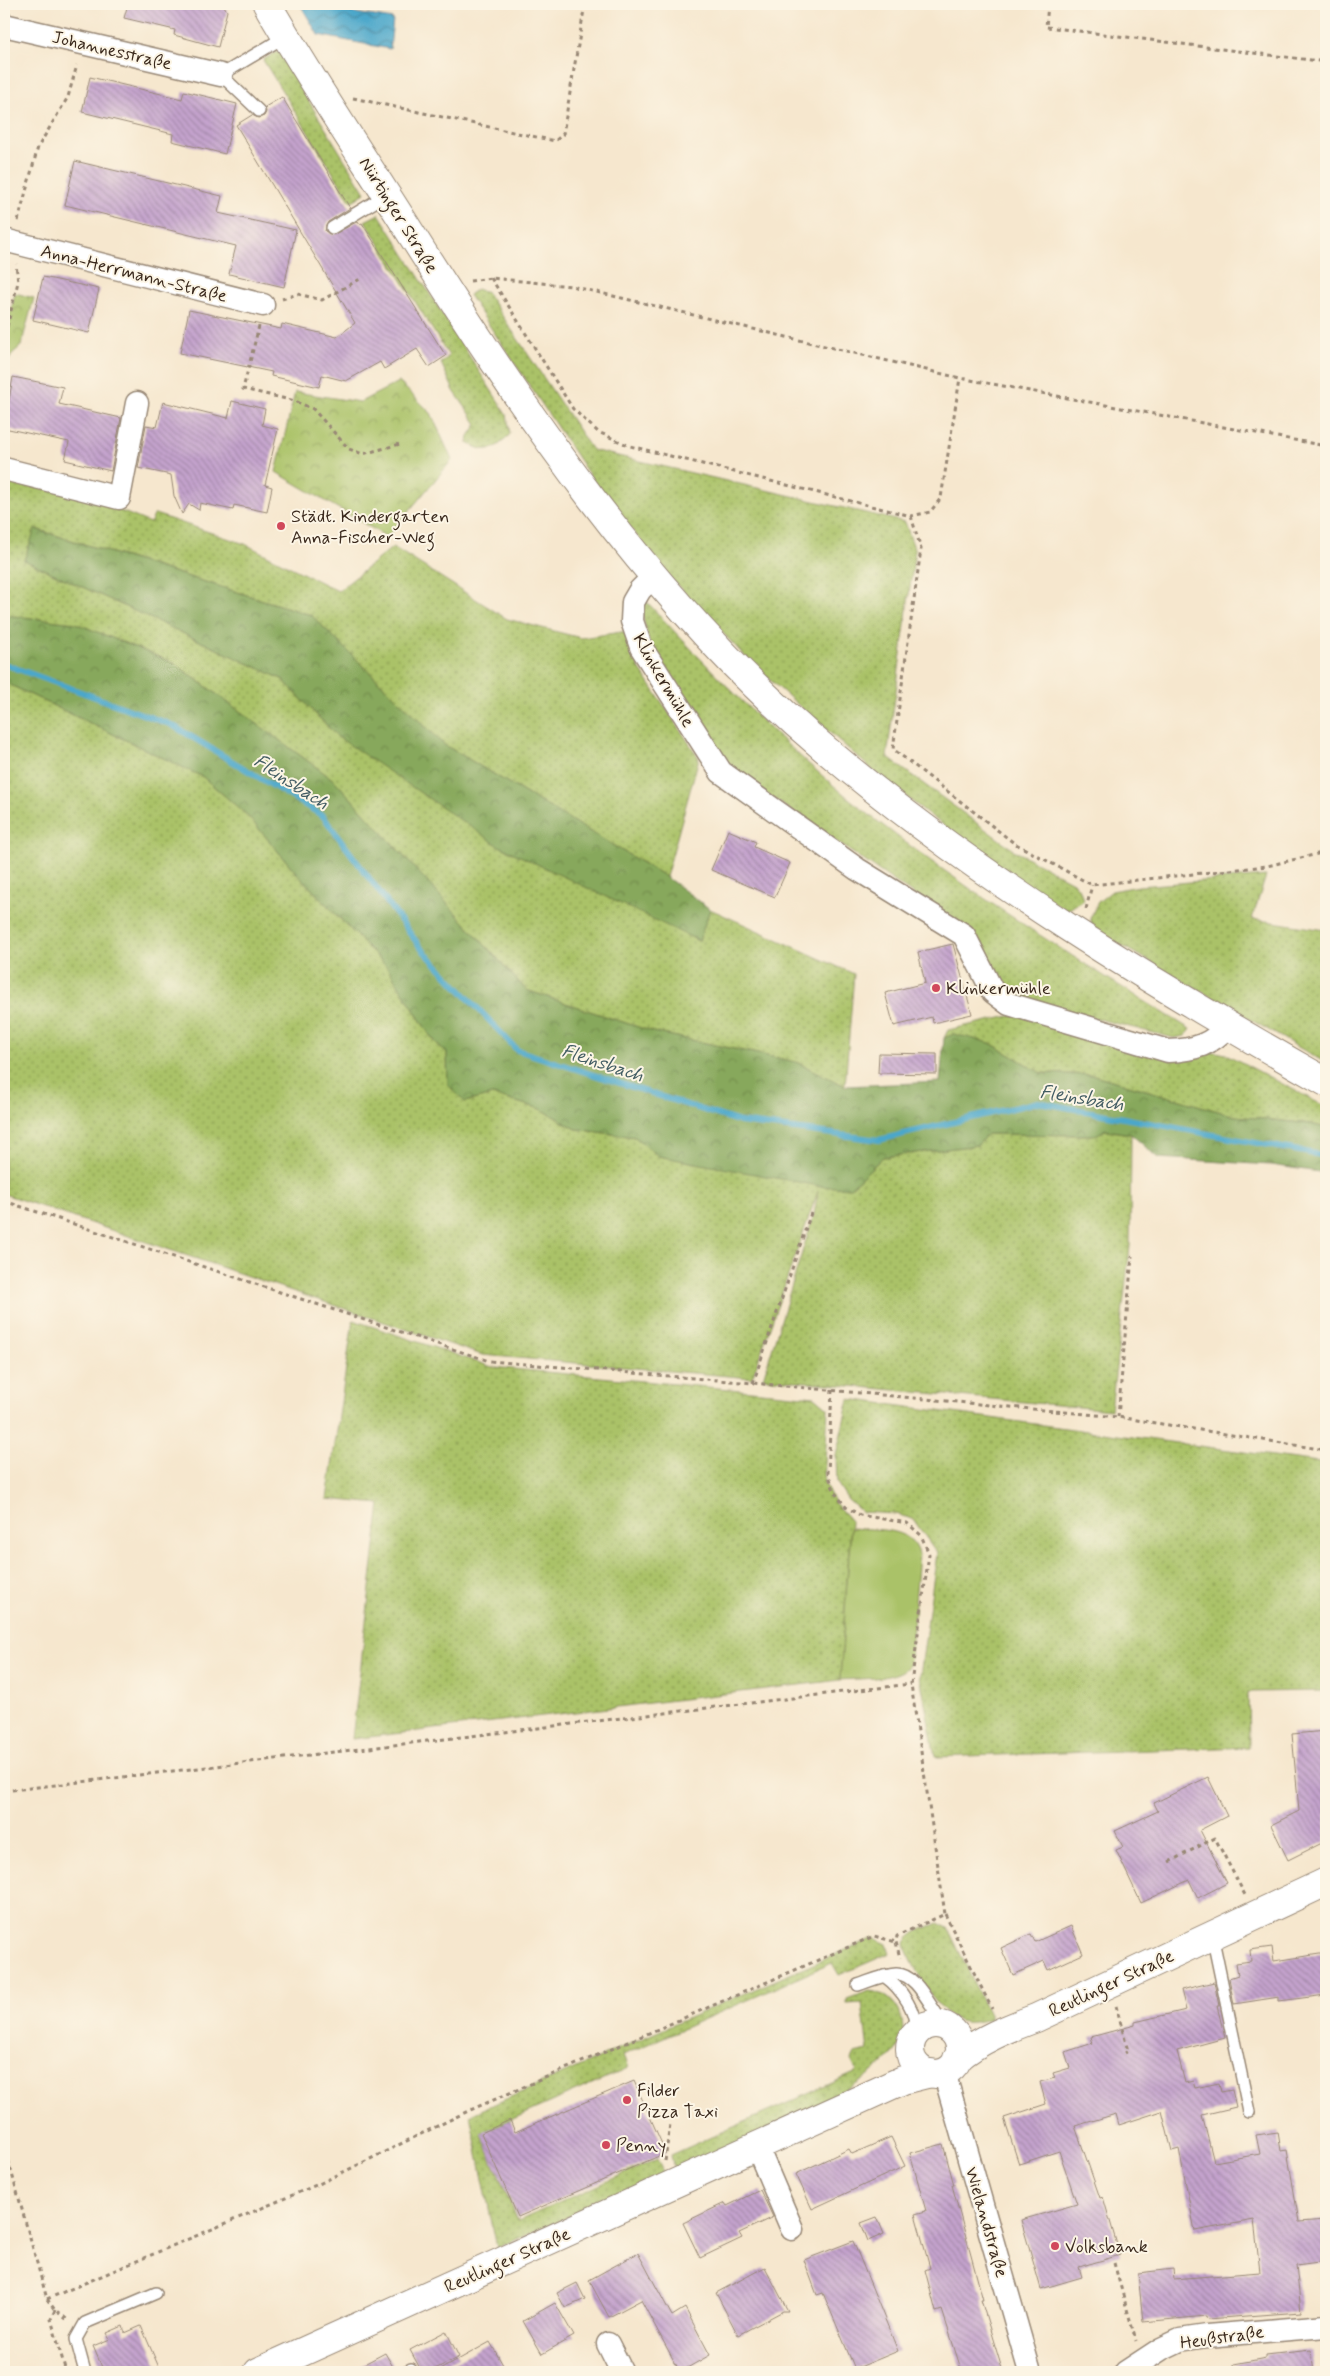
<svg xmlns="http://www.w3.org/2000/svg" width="1330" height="2376" font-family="Mynerve,sans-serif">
<defs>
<pattern id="grass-dots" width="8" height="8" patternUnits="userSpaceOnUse" patternTransform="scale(1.25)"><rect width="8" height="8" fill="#aac267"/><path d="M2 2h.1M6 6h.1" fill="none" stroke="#8c9e54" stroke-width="1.8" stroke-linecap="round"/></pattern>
<pattern id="forest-crowns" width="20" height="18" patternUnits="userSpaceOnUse" patternTransform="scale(1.25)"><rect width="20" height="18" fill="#87a85c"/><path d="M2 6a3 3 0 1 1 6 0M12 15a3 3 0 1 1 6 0" fill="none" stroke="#70894b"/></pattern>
<pattern id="park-crowns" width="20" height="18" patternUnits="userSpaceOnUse" patternTransform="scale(1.25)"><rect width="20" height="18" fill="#aac267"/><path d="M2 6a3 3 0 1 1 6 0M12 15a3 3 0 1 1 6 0" fill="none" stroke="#8c9e54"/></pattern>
<pattern id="water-waves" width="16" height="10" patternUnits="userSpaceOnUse" patternTransform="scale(1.25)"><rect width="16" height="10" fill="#4ca7ca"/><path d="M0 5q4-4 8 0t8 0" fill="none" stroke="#4088a3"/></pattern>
<pattern id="building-back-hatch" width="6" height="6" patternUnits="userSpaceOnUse" patternTransform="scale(1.25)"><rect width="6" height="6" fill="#c4a3cd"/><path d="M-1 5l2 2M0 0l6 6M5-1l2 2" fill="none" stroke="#a085a6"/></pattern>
</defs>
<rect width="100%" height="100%" fill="#fcf5e5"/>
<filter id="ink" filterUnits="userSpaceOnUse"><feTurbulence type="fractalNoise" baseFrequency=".02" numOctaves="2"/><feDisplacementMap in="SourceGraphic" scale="10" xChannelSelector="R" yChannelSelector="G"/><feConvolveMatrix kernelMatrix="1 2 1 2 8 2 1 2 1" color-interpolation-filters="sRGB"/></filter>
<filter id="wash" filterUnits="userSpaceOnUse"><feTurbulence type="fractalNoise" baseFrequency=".0096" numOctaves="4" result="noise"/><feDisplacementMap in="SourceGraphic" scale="20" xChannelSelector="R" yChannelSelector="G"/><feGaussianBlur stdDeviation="1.12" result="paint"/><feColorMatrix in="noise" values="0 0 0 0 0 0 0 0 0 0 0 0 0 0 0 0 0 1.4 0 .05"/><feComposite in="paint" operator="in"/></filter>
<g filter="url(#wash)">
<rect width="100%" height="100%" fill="#f6e7ce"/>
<g fill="url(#grass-dots)" stroke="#727642">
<polygon points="278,51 365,193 351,202 263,60"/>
<path d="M379,214L507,415L510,434C497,449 486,455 468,443L469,436L477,424L454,391L441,363L449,356L365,221Z"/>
<polygon points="477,289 487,293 592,450 905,522 915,551 887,757 1015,851 1073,882 1080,890 1083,900 1066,911 969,845 884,780 754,666 668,575 596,485 469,295"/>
<polygon points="4,474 99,502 150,523 155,514 245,544 338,591 393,547 507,619 581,638 628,631 639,668 699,758 666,877 443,744 311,615 36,529 24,560 282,679 338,737 698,941 710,909 854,974 845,1086 796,1062 653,1032 526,990 335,781 174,663 75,623 4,615"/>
<path d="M646,601C715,675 787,750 867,813C969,893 1079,961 1190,1029L1185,1036L1174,1038L1022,1000L1003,987L974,936L726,766L656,669L640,606Z"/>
<polygon points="4,682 203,777 248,816 299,876 388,968 431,1037 447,1054 448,1085 465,1102 492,1095 541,1109 576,1129 635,1137 659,1156 850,1188 883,1157 978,1145 986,1134 1095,1135 1104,1130 1131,1134 1130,1246 1111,1410 763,1378 814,1214 818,1191 752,1378 482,1355 4,1194 4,1113 9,1094 4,1024"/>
<polygon points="1266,876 1252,919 1326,930 1326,1063 1093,929 1090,918 1098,902 1112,891 1139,886"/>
<polygon points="1014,1015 1226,1054 1326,1107 1326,1128 1311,1124 1235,1116 1094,1075 1041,1073 990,1043 944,1038 948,1030"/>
<polygon points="353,1320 492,1367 815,1397 828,1408 824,1482 834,1502 851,1521 840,1680 352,1739 380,1504 327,1499"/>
<polygon points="849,1399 1326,1463 1326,1691 1248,1692 1249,1747 935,1757 920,1676 937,1553 913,1519 895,1514 862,1512 848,1500 837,1483 836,1455"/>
<path d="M938,1923L948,1928L991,2019C981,2021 970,2024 960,2021C936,2015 914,1966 904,1945C909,1932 926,1928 938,1923Z"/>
<polygon points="874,1938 887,1944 890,1953 839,1975 832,1963 623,2055 628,2068 481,2133 518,2221 657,2159 664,2174 497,2248 470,2115 713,2007"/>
<path d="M869,1991C882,1992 893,1999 899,2011C903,2020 905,2034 900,2044C874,2091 727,2146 674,2170L671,2155L857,2072L851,2060L854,2054L868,2051L862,2003L847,2004V1999Z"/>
</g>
<g fill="url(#forest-crowns)" stroke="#61693d">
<polygon points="35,529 311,615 443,744 666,877 710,909 699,941 499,846 338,737 282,679 24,560"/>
<polygon points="4,615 75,623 174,663 335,781 526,990 653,1032 796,1062 845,1086 940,1082 944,1038 954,1034 990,1043 1041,1073 1094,1075 1235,1116 1311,1124 1326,1128 1326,1173 1271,1165 1158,1158 1131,1134 1105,1130 1096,1135 987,1134 978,1145 883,1157 850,1188 819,1186 658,1156 635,1137 576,1129 541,1109 492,1095 465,1102 448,1085 447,1054 431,1037 388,968 299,876 248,816 203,777 4,682"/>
</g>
<g fill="url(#park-crowns)" stroke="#727642">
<polygon points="15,293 34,298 21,346 13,353 4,369 4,334 6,331"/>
<polygon points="399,382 431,413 452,460 387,537 276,472 295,392 360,402"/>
</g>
<path fill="#aac267" stroke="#727642" d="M851,1528C874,1530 912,1526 919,1554L910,1664C899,1681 859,1678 840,1680Z"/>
<polygon fill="url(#water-waves)" stroke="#446874" points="300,4 393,19 390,49 318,35"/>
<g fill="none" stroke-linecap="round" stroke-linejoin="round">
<polyline stroke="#4ca7ca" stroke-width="6" points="4,664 172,725 323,816 421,948 517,1050 740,1122 879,1140 1038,1102 1326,1156"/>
</g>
<g id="blocks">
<g fill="url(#building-back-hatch)">
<polygon points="128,4 223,4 227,11 218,47 174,35 175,30 124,18"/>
<polygon points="90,77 182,99 184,91 237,104 225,154 172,141 173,134 82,112"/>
<polygon points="282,97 350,208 328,222 325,231 333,235 358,221 360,224 362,223 446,356 429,367 417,349 384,369 380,362 346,381 322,375 319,387 271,376 272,372 180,353 189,310 281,329 282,324 337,337 355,323 236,125 252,115 258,118 264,116 266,112 265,107"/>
<polygon points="75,161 222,196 218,213 296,230 284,287 229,274 236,246 65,205"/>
<polygon points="43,277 99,289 89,333 33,320"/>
<polygon points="13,377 63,387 59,404 121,418 111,471 65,460 69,442 4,428"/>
<polygon points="232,401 265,409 262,425 278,429 265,485 272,487 267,512 234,505 233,510 200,503 199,510 189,504 182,514 174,496 171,475 138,468 146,425 157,427 163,402 228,418"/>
<polygon points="728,830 756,842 754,847 790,863 775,897 711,870"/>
<polygon points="953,944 972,1014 933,1023 932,1017 894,1026 885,993 925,983 918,952"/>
<polygon points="879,1053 937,1054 937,1074 878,1073"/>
<polygon points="1326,1731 1326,1841 1288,1860 1271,1825 1299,1811 1292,1734"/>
<polygon points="1208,1777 1227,1816 1200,1830 1227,1883 1198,1898 1189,1880 1141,1903 1116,1850 1123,1847 1115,1831 1158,1811 1154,1803"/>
<polygon points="1071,1926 1083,1954 1048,1970 1044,1961 1013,1975 1001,1948 1031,1934 1035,1942"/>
<polygon points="1272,1947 1274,1961 1326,1953 1326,1995 1279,2001 1279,1997 1234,2004 1229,1978 1238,1975 1236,1963 1251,1961 1250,1950"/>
<polygon points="1214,1982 1219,2006 1217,2006 1225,2038 1177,2051 1185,2083 1193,2081 1195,2088 1219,2083 1221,2092 1232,2090 1236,2107 1202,2115 1214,2162 1260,2154 1256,2135 1278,2132 1281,2151 1287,2150 1299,2222 1326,2220 1326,2261 1296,2265 1301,2312 1207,2319 1206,2316 1143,2322 1138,2273 1173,2269 1174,2279 1260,2272 1254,2220 1195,2231 1179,2149 1172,2151 1162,2111 1119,2125 1116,2114 1075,2126 1100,2198 1103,2197 1120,2255 1079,2267 1082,2277 1041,2289 1021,2220 1077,2204 1059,2151 1019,2164 1004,2118 1046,2104 1040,2082 1055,2078 1053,2073 1070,2068 1065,2052 1093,2043 1091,2037 1135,2025 1135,2022 1186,2010 1181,1990"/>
<polygon points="634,2081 666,2153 518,2217 481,2133 510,2120 515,2132"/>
<polygon points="891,2137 905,2166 812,2209 796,2174 849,2149 852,2154"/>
<polygon points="943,2144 954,2185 952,2185 983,2300 981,2300 1003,2372 962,2372 942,2310 936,2312 925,2270 930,2268 915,2214 926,2211 910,2153"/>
<polygon points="760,2190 773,2217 739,2233 742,2238 700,2258 683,2223 725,2203 727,2206"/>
<polygon points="877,2217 884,2234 868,2241 861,2223"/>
<polygon points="853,2241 898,2351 855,2369 823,2293 817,2295 804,2260"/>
<polygon points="638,2253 672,2316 685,2308 710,2355 680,2372 641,2300 609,2317 589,2280"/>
<polygon points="765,2267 788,2311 783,2311 738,2335 716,2293"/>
<polygon points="577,2283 585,2299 565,2308 557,2293"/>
<polygon points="555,2303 574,2336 542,2354 523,2321"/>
<polygon points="123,2326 125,2333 141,2326 161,2372 104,2372 93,2346 110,2339 107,2333"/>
<polygon points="446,2331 459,2357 429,2372 422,2372 410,2350"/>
<polygon points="490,2342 507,2372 436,2372"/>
<polygon points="1311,2350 1314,2372 1235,2372 1234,2364 1266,2358 1266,2355"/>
<polygon points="385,2353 396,2372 349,2372"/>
</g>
</g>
</g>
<g filter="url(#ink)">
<use href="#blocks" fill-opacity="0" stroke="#988876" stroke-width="1"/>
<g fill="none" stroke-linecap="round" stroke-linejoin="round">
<g stroke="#988876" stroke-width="14">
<g id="lane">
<polyline points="259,111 221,75 286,36"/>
<polyline points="332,228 386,195"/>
<polyline points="1212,1935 1249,2112"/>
<path d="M884,1976C901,1988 920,2014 914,2035"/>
<path d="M858,1985C870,1981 883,1975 896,1974C919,1973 932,2014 948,2028"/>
<polyline points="85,2372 76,2339 85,2323 156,2293"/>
<polyline points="405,2372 411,2369"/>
</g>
</g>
<g stroke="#988876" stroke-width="25">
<g id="street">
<polyline points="4,25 221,75"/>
<polyline points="4,240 263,305"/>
<polyline points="4,469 119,498 137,403"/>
<path d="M654,576L640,590L633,602L632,621L641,647L721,772L857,869L964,935L993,992L1009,1004L1168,1051C1195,1050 1211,1045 1229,1025"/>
<polyline points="944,2072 1030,2372"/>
<polyline points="757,2147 792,2229"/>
<polyline points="608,2344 622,2372"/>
<polyline points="1126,2372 1161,2349 1180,2340 1207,2336 1326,2326"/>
</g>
</g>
<g stroke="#988876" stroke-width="30">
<g id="secondary">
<path d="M267,4C308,75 354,144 398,213C518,404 651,603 825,749C979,879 1152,983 1326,1082"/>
<circle cx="935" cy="2049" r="25"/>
<path d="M957,2059C978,2040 1009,2028 1036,2018L1326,1882"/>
<polyline points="258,2372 903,2080 931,2073"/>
</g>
</g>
<g stroke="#988876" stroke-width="3" stroke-dasharray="4 4" stroke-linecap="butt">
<polyline points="1048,4 1046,27 1326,62"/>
<polyline points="353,98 555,141 563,134 585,4"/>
<polyline points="18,221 38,147 68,97 77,65"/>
<polyline points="491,278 573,409 598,432 630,446 911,516 930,512 941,498 960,378"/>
<polyline points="470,281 491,278 571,286 960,378 1326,446"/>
<polyline points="282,299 298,294 322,300 362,278"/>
<polyline points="259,326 243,389 295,401 313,409 349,449 363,454 400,444"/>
<polyline points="4,334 6,331 18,282 16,264"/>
<polyline points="911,516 921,549 893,749 1014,843 1092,885 1267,866 1326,852"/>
<polyline points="1086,909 1092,885"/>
<polyline points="4,1201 489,1361 753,1383 1118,1417 1326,1450"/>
<polyline points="753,1383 811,1213"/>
<polyline points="832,1390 828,1473 835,1493 846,1507 860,1515 907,1523 921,1535 929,1554 911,1684 945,1914 897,1936 896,1942 900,1958"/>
<polyline points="1118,1417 1132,1256"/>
<polyline points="4,1791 911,1684"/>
<polyline points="1169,1862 1215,1838 1245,1895"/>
<polyline points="945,1914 992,2009"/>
<polyline points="1116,2006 1128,2051 1125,2053"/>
<polyline points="4,2145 47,2299 55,2310 69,2321"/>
<polyline points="665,2161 670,2124"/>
<polyline points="1114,2263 1136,2341"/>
<polyline points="47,2299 321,2183 468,2111 874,1936 896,1942"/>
<polyline points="55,2310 51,2319 66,2372"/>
</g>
<use href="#lane" stroke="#fff" stroke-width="11"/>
<use href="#street" stroke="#fff" stroke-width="22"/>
<use href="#secondary" stroke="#fff" stroke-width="28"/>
</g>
</g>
<g fill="#d1495b" stroke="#fcf5e5" stroke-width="2">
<circle cx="281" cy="526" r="5"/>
<circle cx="936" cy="988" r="5"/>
<circle cx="627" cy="2100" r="5"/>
<circle cx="606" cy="2145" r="5"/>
<circle cx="1055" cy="2246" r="5"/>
</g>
<g text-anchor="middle" stroke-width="4" stroke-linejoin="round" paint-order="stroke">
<g font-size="18" fill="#3b2a1e" stroke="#fcf5e5">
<text transform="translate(112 50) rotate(13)" y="6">Johannesstraße</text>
<text transform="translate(399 215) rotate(58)" y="6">Nürtinger Straße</text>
<text transform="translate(134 273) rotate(14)" y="6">Anna-Herrmann-Straße</text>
<text transform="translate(664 680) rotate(60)" y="6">Klinkermühle</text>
<text transform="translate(1111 1983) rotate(-25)" y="6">Reutlinger Straße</text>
<text transform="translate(987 2222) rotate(74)" y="6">Wielandstraße</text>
<text transform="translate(507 2260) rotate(-24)" y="6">Reutlinger Straße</text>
<text transform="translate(1222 2337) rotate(-8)" y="6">Heußstraße</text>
</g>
<g font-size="18" fill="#3b2a1e" stroke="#fcf5e5" text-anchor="start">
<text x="291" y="522">Städt. Kindergarten<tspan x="291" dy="21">Anna-Fischer-Weg</tspan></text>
<text x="946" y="994">Klinkermühle</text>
<text x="637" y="2096">Filder<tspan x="637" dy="21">Pizza Taxi</tspan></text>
<text x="616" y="2151">Penny</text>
<text x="1065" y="2252">Volksbank</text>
</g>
<g font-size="19" font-style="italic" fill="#425c63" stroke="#fcf5e5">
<text transform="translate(292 781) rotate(33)" y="7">Fleinsbach</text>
<text transform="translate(603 1062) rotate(18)" y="7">Fleinsbach</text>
<text transform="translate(1082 1097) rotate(9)" y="7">Fleinsbach</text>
</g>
</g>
<rect width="1330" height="2376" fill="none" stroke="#fcf5e5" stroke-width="20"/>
</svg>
